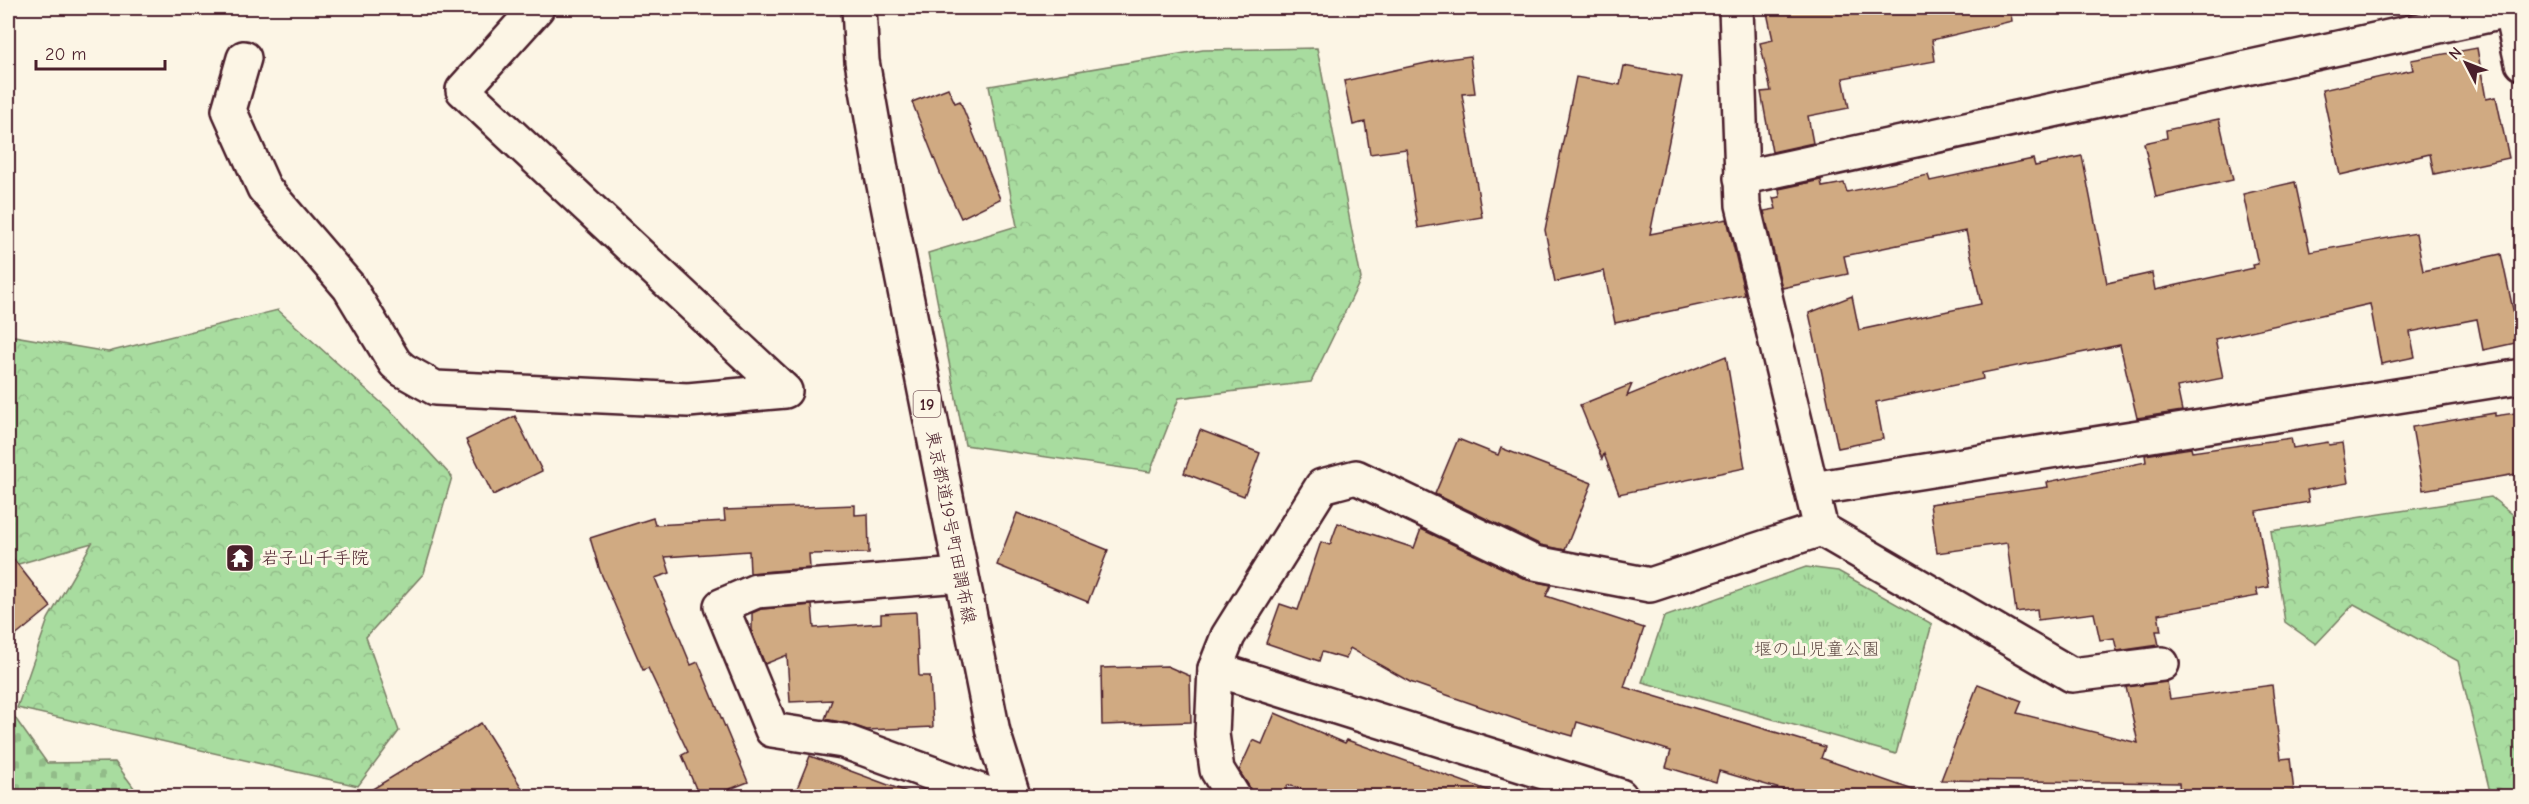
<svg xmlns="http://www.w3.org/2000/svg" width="2529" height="804" font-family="'Comic Neue','Klee One',sans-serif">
<defs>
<pattern id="forest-crowns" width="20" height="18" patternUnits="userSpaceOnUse" patternTransform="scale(1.5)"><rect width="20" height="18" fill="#a8dc9f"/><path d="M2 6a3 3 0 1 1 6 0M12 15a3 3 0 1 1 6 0" fill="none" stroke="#92bc89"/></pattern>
<pattern id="cemetery-stones" width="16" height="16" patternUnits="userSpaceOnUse" patternTransform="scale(1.5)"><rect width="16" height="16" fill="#a8dc9f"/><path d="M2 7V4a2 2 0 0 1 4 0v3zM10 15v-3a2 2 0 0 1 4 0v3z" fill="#92bc89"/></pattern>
<pattern id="park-tufts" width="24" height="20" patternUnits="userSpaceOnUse" patternTransform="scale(1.5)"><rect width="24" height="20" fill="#a8dc9f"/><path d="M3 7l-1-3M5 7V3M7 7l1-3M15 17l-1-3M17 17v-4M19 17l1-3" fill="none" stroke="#92bc89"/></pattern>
</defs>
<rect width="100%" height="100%" fill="#fcf5e5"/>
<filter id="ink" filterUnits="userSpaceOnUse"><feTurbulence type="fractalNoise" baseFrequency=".0167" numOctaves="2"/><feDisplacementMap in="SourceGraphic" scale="12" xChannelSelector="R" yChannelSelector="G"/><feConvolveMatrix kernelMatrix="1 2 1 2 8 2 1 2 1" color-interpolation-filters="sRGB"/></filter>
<g filter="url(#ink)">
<g fill="url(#forest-crowns)" stroke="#797e65" stroke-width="1.5">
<polygon points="1317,48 1361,279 1311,382 1179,398 1150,472 965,445 928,253 1017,226 989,86 1203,50"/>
<polygon points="278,310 396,416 452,477 424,573 366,637 399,731 358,786 17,708 48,619 92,543 8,567 8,335 108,352"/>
<polygon points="2491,497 2521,521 2521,796 2491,796 2458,661 2354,604 2316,644 2285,622 2271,531"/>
</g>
<polygon fill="url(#cemetery-stones)" stroke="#797e65" stroke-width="1.5" points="8,708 47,763 115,762 140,796 8,796"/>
<polygon fill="url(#park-tufts)" stroke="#797e65" stroke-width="1.5" points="1806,567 1838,571 1932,624 1896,754 1642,682 1664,617"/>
<g fill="#d0aa82" stroke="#4a1f2b" stroke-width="1.5">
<polygon points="1766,8 2010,8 2012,21 1932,40 1935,61 1843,78 1849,108 1808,116 1813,143 1772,152 1761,92 1771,91 1760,43 1773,40"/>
<polygon points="2477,48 2486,99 2496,97 2509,158 2434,174 2430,154 2340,175 2322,90 2413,70 2411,60"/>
<polygon points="1470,56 1475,93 1462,94 1482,217 1418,228 1406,149 1370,154 1365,122 1353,125 1344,81 1440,60"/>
<polygon points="1624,66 1682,77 1650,234 1727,219 1745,295 1615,323 1604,271 1555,282 1545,230 1576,77 1620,85"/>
<polygon points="948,88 955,103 960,101 1000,199 961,218 942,178 912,102"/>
<polygon points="2219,119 2233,180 2156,197 2144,143 2167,138 2166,130"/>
<polygon points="2082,156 2107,283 2152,273 2155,290 2254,268 2253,265 2258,264 2243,194 2295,182 2310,252 2416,233 2423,271 2501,254 2520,342 2483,350 2477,319 2410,332 2415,357 2381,364 2370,304 2215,339 2223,378 2177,387 2182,411 2137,418 2120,345 1982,373 1983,379 1876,402 1883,439 1838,448 1809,313 1852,296 1859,330 1981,304 1966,231 1844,256 1848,274 1782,288 1764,211 1776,209 1773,198 1780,197 1779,189 1821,180 1822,187 1844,183 1847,192 1928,175 1930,181 2033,159 2035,166"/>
<polygon points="1726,356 1745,468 1619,494 1604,454 1602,459 1580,405 1632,384 1627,396"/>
<polygon points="2522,412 2522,473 2423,490 2412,427 2495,413 2495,416"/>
<polygon points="515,416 542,471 493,495 466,440"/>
<polygon points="1200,430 1260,453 1244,496 1184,473"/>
<polygon points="2291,438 2293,448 2328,442 2329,445 2342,443 2348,483 2307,490 2309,502 2256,511 2269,587 2256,589 2258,596 2158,614 2161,631 2156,631 2159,645 2117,651 2114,638 2100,640 2094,613 2038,620 2037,609 2016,612 2007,543 1937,553 1930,504 2048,487 2047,482 2146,462 2145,455 2191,448 2192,452"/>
<polygon points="1458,439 1498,455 1501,448 1592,483 1565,550 1541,545 1435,494"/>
<polygon points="855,505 855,515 868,514 869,553 809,554 810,568 750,573 749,551 665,557 670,573 655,578 691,665 698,662 748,782 712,796 699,796 682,755 688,752 648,668 643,670 600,571 590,538 653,518 655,525 725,521 724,510"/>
<polygon points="1017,513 1108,550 1088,602 997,565"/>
<polygon points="1338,523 1414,548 1421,529 1527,580 1551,585 1546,596 1644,628 1624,687 1825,747 1821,758 1916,791 1915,796 1804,796 1719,771 1716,782 1666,767 1671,751 1577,722 1573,736 1521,721 1410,682 1350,648 1346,659 1322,652 1319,661 1266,643 1280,604 1298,610 1321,542 1330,545"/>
<polygon points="8,552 51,607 8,642"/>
<polygon points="812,605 814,628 881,623 881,614 916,612 919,676 930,676 933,727 867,730 846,723 825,719 832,700 790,702 787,655 765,664 752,633 752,613 761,609"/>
<polygon points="1167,666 1190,676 1191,722 1102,725 1101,668"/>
<polygon points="2167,682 2170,699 2272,685 2281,759 2290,758 2294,792 2262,796 2180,796 2179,783 1941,780 1978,684 2022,701 2017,713 2138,743 2126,687"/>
<polygon points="1275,713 1345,743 1347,740 1490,791 1489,796 1322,796 1288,785 1283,796 1252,796 1249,786 1239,771 1253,740 1262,744"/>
<polygon points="481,723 527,796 361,796"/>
<polygon points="810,756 910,793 910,796 794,796"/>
</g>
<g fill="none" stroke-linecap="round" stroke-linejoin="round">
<g stroke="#4a1f2b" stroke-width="38">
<g id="minor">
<polyline points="1736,8 1743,205 1821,529 2072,675 2162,664"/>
<polyline points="2510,8 2522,63"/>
<polyline points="244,58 229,110 264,188 349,287 395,363 403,370 435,388 688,400 785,391 463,90 537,8"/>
<polyline points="1741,178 2522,8"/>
<polyline points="1812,489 2522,376"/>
<polyline points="960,575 756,591 721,606 772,730 843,741 994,796"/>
<polyline points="1215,669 1620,796"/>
<polyline points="1233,796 1217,770 1212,734 1215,669 1228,636 1322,486 1356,477 1535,563 1650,585 1821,529"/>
</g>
</g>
<g stroke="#4a1f2b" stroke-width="38">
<polyline id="primary" points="859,8 862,61 882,175 993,732 1013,796"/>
</g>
<use href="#minor" stroke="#fcf5e5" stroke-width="33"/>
<use href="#primary" stroke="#fcf5e5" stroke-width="33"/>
</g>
</g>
<defs>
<g id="temple-square" transform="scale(1.5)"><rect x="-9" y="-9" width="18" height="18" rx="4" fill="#4a1f2b" stroke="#fcf5e5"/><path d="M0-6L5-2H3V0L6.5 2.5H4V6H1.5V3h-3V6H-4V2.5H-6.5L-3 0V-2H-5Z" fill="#fff"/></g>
</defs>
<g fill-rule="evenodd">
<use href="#temple-square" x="240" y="558"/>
</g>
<g text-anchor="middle" stroke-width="6" stroke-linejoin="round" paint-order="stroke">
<rect fill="#fcf5e5" stroke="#7f5f63" stroke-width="1.5" x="913.5" y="391" width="27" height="26" rx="4.5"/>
<g font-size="16" font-weight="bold" fill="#4a1f2b">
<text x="927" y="410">19</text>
</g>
<g font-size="18" fill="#4a1f2b" stroke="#fcf5e5">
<text transform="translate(951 527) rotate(79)" y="6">東京都道19号町田調布線</text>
</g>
<g font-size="18" fill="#4a1f2b" stroke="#fcf5e5" text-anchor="start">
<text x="261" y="564">岩子山千手院</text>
</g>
<g font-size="18" fill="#624e48" stroke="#fcf5e5">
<text x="1817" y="655">堰の山児童公園</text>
</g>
</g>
<rect width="2529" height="804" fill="none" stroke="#fcf5e5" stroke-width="30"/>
<rect x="15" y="15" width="2499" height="774" fill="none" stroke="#4a1f2b" stroke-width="2" filter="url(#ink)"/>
<g transform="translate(2466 63) rotate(312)" stroke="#fcf5e5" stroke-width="4.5" paint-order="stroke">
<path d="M0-4.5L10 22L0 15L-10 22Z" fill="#4a1f2b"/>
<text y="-9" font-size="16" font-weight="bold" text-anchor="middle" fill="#4a1f2b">N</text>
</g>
<path d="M36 60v9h129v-9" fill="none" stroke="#4a1f2b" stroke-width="3"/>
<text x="45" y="60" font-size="18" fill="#4a1f2b" stroke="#fcf5e5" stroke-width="4.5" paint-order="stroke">20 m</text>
</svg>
